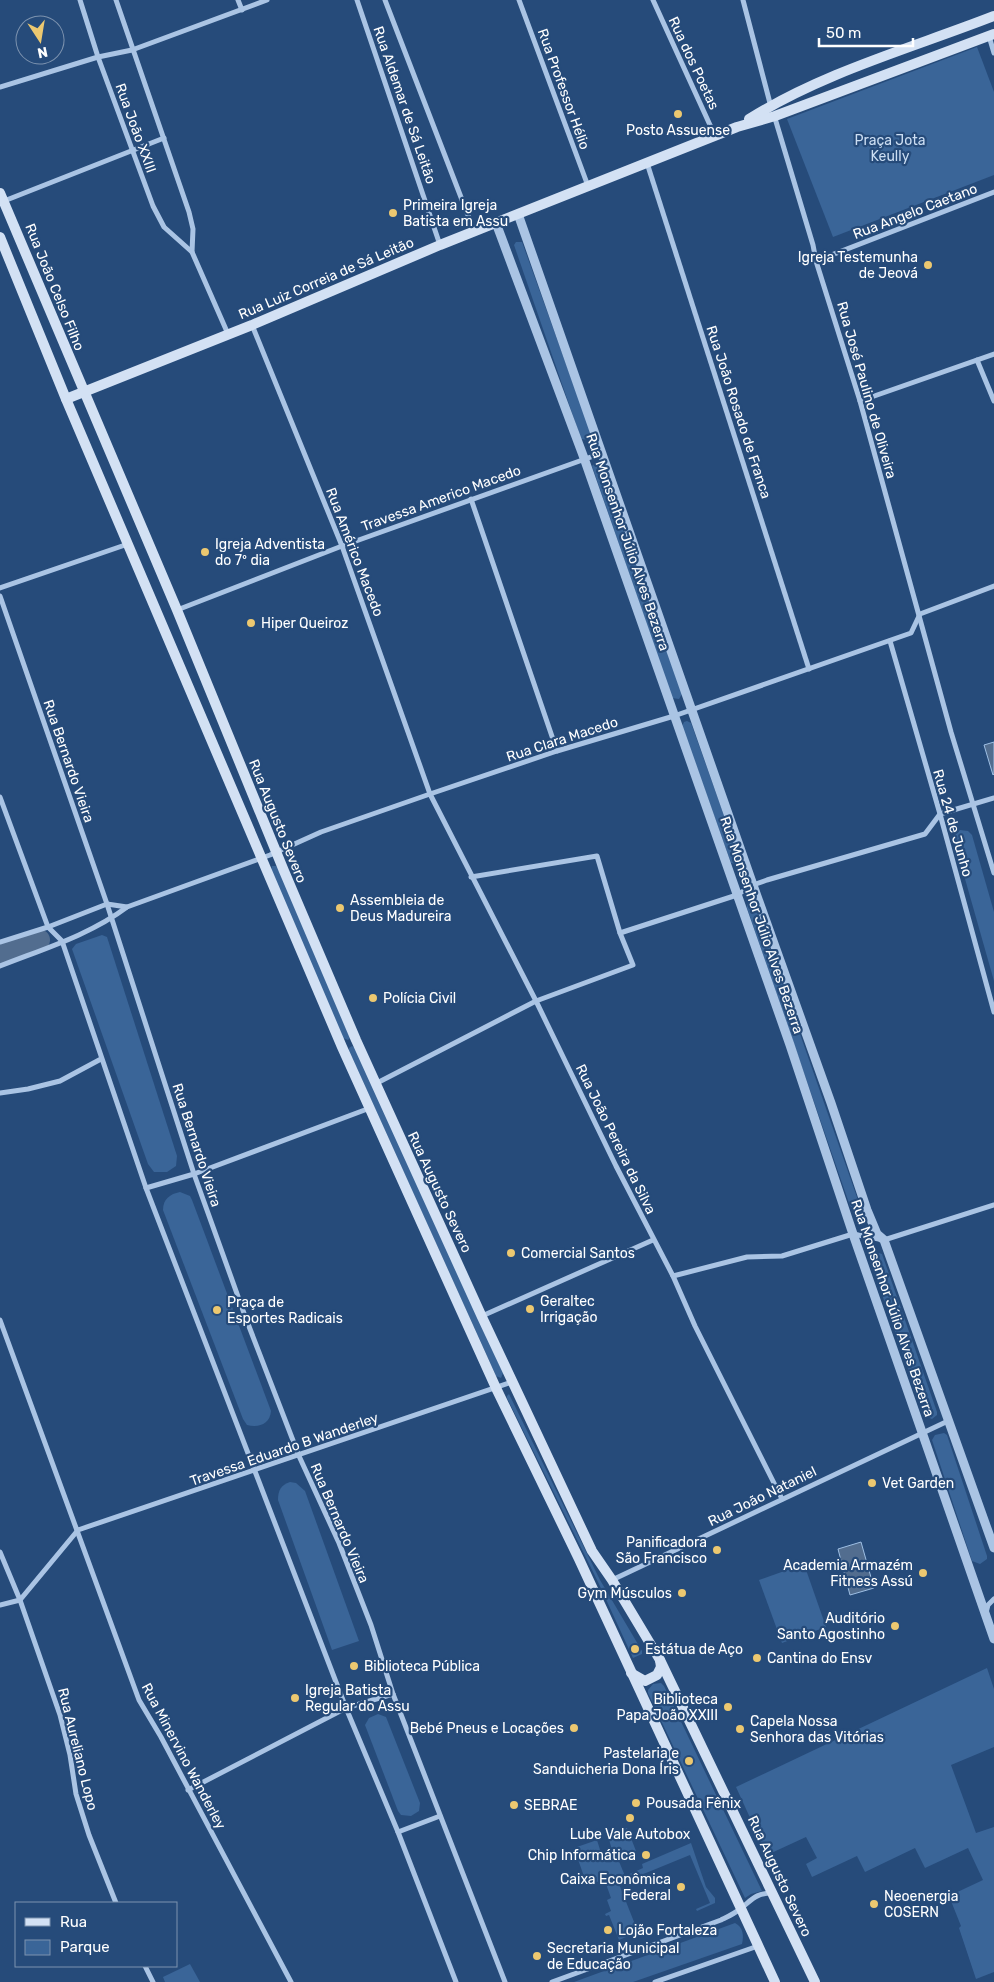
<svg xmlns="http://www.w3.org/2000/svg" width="994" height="1982" font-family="Rubik,sans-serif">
<rect width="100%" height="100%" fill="#264b7a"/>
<g fill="#3a6598">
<polygon points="977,47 994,92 994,175 833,237 787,119"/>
<polygon points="516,242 522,242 592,436 588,440 581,439 514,245"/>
<polygon points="595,463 600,464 682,694 679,699 672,698 592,466"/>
<polygon points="687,721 691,723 740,860 736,864 731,863 682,726 684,722"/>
<polygon points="960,830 968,831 972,835 994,912 994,981 954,840 955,835"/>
<polygon points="272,866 276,866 278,868 350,1038 348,1040 343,1038 271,870"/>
<polygon points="751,902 755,905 859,1203 856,1209 850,1206 747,908 747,905"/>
<polygon points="102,935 107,937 177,1156 176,1166 167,1172 154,1172 148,1164 72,949 76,944"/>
<polygon points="352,1046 355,1048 503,1373 501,1378 496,1376 349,1051 349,1048"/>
<path d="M180,1192L190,1196L192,1200L271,1411C270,1424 259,1428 247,1425L243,1419L163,1210C163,1199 170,1194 180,1192Z"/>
<polygon points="875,1252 882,1254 937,1412 937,1415 932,1419 925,1416 869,1258"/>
<polygon points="509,1394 600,1580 642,1651 642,1654 633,1658 598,1582 507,1398 507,1396"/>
<polygon points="944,1433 947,1435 987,1556 987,1559 980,1564 972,1561 932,1440 935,1435"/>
<path d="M290,1482L296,1483L305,1491L359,1641L332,1650L278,1500C278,1490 281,1485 290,1482Z"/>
<polygon points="804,1564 826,1627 782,1643 759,1580"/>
<polygon points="987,1668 994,1689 994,1747 951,1765 976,1833 994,1827 994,1972 976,1979 959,1928 961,1926 949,1896 983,1880 968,1848 925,1868 915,1848 865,1872 857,1856 812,1877 806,1864 817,1858 806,1837 767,1855 736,1787"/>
<polygon points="661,1683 664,1686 762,1891 751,1894 745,1898 648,1693 648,1690 653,1684"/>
<polygon points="378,1714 386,1717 420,1803 419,1811 411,1816 401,1815 398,1811 365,1725 369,1718"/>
<polygon points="627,1828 636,1851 618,1859 625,1876 643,1868 642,1864 691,1843 706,1887 715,1898 715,1903 697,1911 696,1909 710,1903 690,1855 619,1884 638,1932 619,1940 609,1915 606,1916 605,1914 611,1911 607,1900 611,1898 606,1884 602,1886 600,1881 587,1885 574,1848 597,1840 601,1853 612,1850 608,1836"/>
<path d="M735,1923C743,1927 744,1935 742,1944L633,1982H574Z"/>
<polygon points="190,1964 200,1982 165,1982 163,1977"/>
</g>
<g fill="#526d8f" stroke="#9ebfe4">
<polygon points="994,742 994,774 993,775 984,745"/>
<polygon points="861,1542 874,1588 850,1595 838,1549"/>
</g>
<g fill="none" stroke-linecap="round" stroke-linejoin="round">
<polyline stroke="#526d8f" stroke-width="22" points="0,953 39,940"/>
<g stroke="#aac4e4" stroke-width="5">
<polyline points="80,0 98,57 153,206 164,227 192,252"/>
<polyline points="116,0 189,212 193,229 192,252 228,334"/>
<polyline points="238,0 242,10"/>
<polyline points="357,0 440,245"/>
<polyline points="385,0 474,231"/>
<polyline points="519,0 588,186"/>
<polyline points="653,0 715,136"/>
<polyline points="743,0 771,107"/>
<polyline points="989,36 994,53"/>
<polyline points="0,87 98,57 132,50 267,0"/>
<polyline points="774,115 813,245 816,261 860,401 951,732 994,873"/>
<polyline points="647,163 809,669"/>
<polyline points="4,201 164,138"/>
<polyline points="816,261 994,192"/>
<polyline points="252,325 342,546 430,794 536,1001 616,1166 673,1276 695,1326 782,1499"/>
<polyline points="977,360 994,401"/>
<polyline points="860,401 994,354"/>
<polyline points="471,499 557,751"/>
<polyline points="0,588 128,544"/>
<polyline points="0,596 107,904 194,1174 245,1316 299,1456 339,1543 371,1625 393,1694 505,1982"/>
<polyline points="177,610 342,546 602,453"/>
<polyline points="890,641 940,814 994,1012"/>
<polyline points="0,797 48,927 62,941 146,1188 346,1708 398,1832 456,1982"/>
<polyline points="620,933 737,895 753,885 767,880 925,834 940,814 994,798"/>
<polyline points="0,942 48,927 107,904 127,907"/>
<path d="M0,966C43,949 90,935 127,907L270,855L321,832L430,794L557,751L674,716L911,633L920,614L994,586"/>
<polyline points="375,1084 536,1001 633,965 620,933 597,856 471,877"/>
<polyline points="0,1093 28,1089 60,1081 101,1059"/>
<polyline points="146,1188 194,1174 370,1108"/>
<polyline points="673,1276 747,1257 782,1256 853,1234 884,1240 994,1205"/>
<polyline points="482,1316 653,1240"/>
<polyline points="0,1320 139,1700 161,1737 291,1982"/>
<polyline points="78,1530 512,1382"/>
<polyline points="0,1552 20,1600 60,1715 70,1755 76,1794 89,1835 116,1903"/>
<polyline points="612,1580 948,1421"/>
<polyline points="20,1600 78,1530"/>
<polyline points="0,1605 20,1600"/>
<polyline points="986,1613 988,1605 994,1599"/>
<polyline points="188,1790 346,1708 393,1694"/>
<polyline points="398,1832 440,1816"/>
<polyline points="145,1966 153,1982"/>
<path d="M552,1982L721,1920C727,1917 734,1914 740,1909C752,1900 755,1893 773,1893"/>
<polyline points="655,1982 758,1946"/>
</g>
<g stroke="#aac4e4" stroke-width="9">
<polyline points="518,214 753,885 831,1103 867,1210 877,1234 884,1240 994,1548"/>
<polyline points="496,223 584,458 790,1045 853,1234 994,1639"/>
</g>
<g stroke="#d3e1f4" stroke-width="10">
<path d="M749,119C824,72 912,48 994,16"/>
<polyline points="0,193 177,610 284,871 356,1040 482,1317 592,1551 612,1580 660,1660 815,1982"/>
<polyline points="0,237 66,399 342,1047 496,1388 579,1559 775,1982"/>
<polyline points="66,399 252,325 440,245 737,127 775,116 994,34"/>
<polyline points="631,1673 645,1681 657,1675 661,1667 660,1660"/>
</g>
</g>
<g fill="#ecc870" stroke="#264b7a" stroke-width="2">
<circle cx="678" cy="114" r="5"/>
<circle cx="393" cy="213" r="5"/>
<circle cx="928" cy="265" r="5"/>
<circle cx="205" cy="552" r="5"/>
<circle cx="251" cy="623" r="5"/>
<circle cx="340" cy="908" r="5"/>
<circle cx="373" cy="998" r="5"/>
<circle cx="511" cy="1253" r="5"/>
<circle cx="530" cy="1309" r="5"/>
<circle cx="217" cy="1310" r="5"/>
<circle cx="872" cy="1483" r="5"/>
<circle cx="717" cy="1550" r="5"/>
<circle cx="923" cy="1573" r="5"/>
<circle cx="682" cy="1593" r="5"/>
<circle cx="895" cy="1626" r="5"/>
<circle cx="635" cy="1649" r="5"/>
<circle cx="757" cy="1658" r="5"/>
<circle cx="354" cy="1666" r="5"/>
<circle cx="295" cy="1698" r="5"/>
<circle cx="728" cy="1707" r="5"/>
<circle cx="574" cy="1728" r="5"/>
<circle cx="740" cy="1729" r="5"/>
<circle cx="689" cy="1761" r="5"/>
<circle cx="636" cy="1803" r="5"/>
<circle cx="514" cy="1805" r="5"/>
<circle cx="630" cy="1818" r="5"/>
<circle cx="646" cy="1855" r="5"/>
<circle cx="681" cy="1887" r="5"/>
<circle cx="874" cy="1904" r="5"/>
<circle cx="608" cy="1930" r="5"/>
<circle cx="537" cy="1956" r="5"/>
</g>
<g text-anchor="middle" stroke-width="4.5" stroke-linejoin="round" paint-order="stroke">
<g font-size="14" fill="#fff" stroke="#264b7a">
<text transform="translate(694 63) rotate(65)" y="5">Rua dos Poetas</text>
<text transform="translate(564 89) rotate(70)" y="5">Rua Professor Hélio</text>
<text transform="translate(405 105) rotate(71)" y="5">Rua Aldemar de Sá Leitão</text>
<text transform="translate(136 128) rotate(70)" y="5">Rua João XXIII</text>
<text transform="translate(915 211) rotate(-21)" y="5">Rua Angelo Caetano</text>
<text transform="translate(326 278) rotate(-23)" y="5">Rua Luiz Correia de Sá Leitão</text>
<text transform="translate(55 287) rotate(68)" y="5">Rua João Celso Filho</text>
<text transform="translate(867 390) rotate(74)" y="5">Rua José Paulino de Oliveira</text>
<text transform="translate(739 412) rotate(72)" y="5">Rua João Rosado de Franca</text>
<text transform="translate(441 498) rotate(-20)" y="5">Travessa Americo Macedo</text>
<text transform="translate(628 542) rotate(71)" y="5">Rua Monsenhor Júlio Alves Bezerra</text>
<text transform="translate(355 552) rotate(69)" y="5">Rua Américo Macedo</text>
<text transform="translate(562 739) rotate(-18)" y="5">Rua Clara Macedo</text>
<text transform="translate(69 761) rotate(71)" y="5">Rua Bernardo Vieira</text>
<text transform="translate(278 821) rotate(68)" y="5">Rua Augusto Severo</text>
<text transform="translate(953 823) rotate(74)" y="5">Rua 24 de Junho</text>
<text transform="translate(762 925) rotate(71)" y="5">Rua Monsenhor Júlio Alves Bezerra</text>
<text transform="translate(616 1139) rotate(64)" y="5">Rua João Pereira da Silva</text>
<text transform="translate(197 1145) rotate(72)" y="5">Rua Bernardo Vieira</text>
<text transform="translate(440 1192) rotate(65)" y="5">Rua Augusto Severo</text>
<text transform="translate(893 1308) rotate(71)" y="5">Rua Monsenhor Júlio Alves Bezerra</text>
<text transform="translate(284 1449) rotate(-19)" y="5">Travessa Eduardo B Wanderley</text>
<text transform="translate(762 1496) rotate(-26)" y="5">Rua João Nataniel</text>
<text transform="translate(340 1523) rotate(67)" y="5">Rua Bernardo Vieira</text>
<text transform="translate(78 1749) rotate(76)" y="5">Rua Aureliano Lopo</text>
<text transform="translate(184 1756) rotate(62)" y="5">Rua Minervino Wanderley</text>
<text transform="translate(780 1876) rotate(65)" y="5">Rua Augusto Severo</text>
</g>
<g font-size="14" fill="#fff" stroke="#264b7a" text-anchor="start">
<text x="678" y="135" text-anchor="middle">Posto Assuense</text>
<text x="403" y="210">Primeira Igreja<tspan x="403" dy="16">Batista em Assu</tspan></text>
<text x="918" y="262" text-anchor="end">Igreja Testemunha<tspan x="918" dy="16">de Jeová</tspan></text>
<text x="215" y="549">Igreja Adventista<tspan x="215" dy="16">do 7º dia</tspan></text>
<text x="261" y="628">Hiper Queiroz</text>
<text x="350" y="905">Assembleia de<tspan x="350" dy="16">Deus Madureira</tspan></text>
<text x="383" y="1003">Polícia Civil</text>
<text x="521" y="1258">Comercial Santos</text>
<text x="540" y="1306">Geraltec<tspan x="540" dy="16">Irrigação</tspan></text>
<text x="227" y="1307">Praça de<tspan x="227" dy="16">Esportes Radicais</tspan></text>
<text x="882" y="1488">Vet Garden</text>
<text x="707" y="1547" text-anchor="end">Panificadora<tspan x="707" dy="16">São Francisco</tspan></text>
<text x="913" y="1570" text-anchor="end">Academia Armazém<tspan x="913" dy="16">Fitness Assú</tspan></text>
<text x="672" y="1598" text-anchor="end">Gym Músculos</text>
<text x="885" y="1623" text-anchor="end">Auditório<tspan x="885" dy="16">Santo Agostinho</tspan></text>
<text x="645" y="1654">Estátua de Aço</text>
<text x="767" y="1663">Cantina do Ensv</text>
<text x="364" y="1671">Biblioteca Pública</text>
<text x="305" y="1695">Igreja Batista<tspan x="305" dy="16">Regular do Assu</tspan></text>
<text x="718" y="1704" text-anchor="end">Biblioteca<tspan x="718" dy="16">Papa João XXIII</tspan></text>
<text x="750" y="1726">Capela Nossa<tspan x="750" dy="16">Senhora das Vitórias</tspan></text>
<text x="564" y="1733" text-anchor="end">Bebé Pneus e Locações</text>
<text x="679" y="1758" text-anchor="end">Pastelaria e<tspan x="679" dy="16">Sanduicheria Dona Íris</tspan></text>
<text x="646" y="1808">Pousada Fênix</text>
<text x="524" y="1810">SEBRAE</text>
<text x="630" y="1839" text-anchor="middle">Lube Vale Autobox</text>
<text x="636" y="1860" text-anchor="end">Chip Informática</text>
<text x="671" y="1884" text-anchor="end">Caixa Econômica<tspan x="671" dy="16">Federal</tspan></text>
<text x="884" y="1901">Neoenergia<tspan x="884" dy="16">COSERN</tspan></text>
<text x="618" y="1935">Lojão Fortaleza</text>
<text x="547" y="1953">Secretaria Municipal<tspan x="547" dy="16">de Educação</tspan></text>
</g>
<g font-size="14" fill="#ccdef3" stroke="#264b7a">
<text x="890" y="145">Praça Jota<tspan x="890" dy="16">Keully</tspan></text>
</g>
</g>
<rect x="15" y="1902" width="162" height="65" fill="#264b7a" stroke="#7d93af"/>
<rect x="25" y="1918" width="25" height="8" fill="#d3e1f4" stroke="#7d93af"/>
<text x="60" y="1927" font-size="15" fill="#ffffff">Rua</text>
<rect x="25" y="1940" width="25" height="15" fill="#3a6598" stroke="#7d93af"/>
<text x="60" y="1952" font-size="15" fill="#ffffff">Parque</text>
<g transform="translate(40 40) rotate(168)"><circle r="24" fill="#264b7a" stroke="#7d93af"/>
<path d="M0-4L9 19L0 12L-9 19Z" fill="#ecc870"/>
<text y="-8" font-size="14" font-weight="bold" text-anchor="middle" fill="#ffffff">N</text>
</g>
<path d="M819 38v8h94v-8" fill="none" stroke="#ffffff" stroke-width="2.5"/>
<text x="826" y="38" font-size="15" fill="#ffffff" stroke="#264b7a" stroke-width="4" paint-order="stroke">50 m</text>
</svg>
